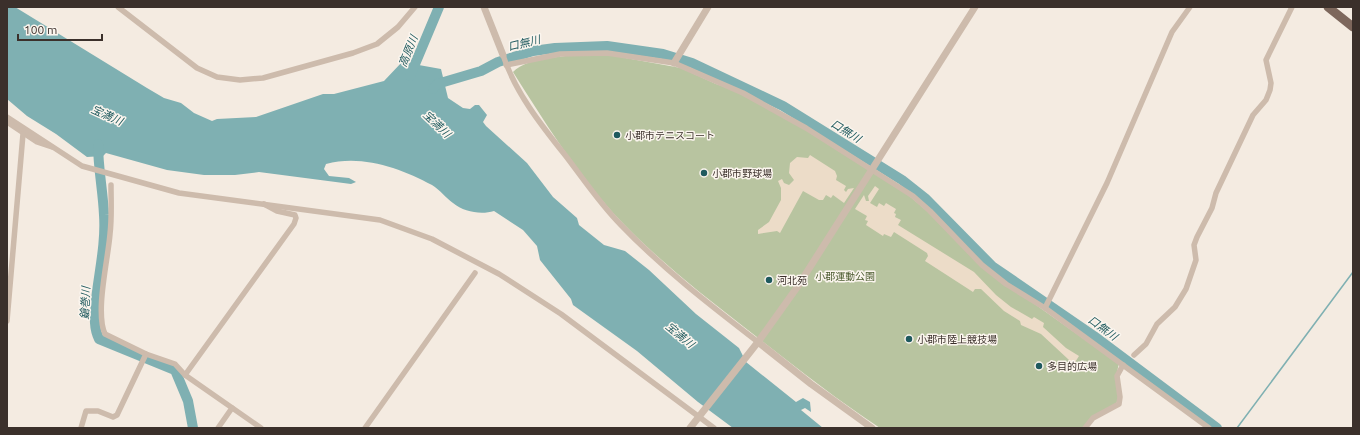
<svg xmlns="http://www.w3.org/2000/svg" width="1360" height="435" font-family="Ubuntu,'Noto Sans JP',sans-serif">
<rect width="100%" height="100%" fill="#f4ebe1"/>
<path fill="#b8c4a0" d="M609,55L681,68L716,84L731,89L806,129L907,194L927,211L981,266L1119,364C1114,378 1122,392 1116,404L1083,428H880C833,397 789,362 744,327C699,292 653,256 614,214C575,171 544,121 513,72C529,54 586,55 609,55Z"/>
<g fill="#ecdcc8">
<polygon points="810,155 835,171 837,176 836,180 846,186 844,190 846,192 848,189 854,188 844,203 833,195 831,198 826,195 823,200 819,200 803,191 780,233 777,231 758,234 758,230 769,222 781,200 781,188 778,181 782,179 784,183 789,185 794,180 789,173 790,163 797,157 808,158"/>
<polygon points="875,186 879,189 870,203 877,207 879,203 884,206 886,203 896,209 894,213 896,214 895,217 901,220 898,225 974,272 996,295 1011,307 1032,319 1034,317 1044,323 1043,327 1066,348 1079,356 1072,367 1067,365 1070,361 1068,359 1041,334 1021,325 1020,321 1004,311 981,289 975,289 973,292 925,261 928,256 927,253 894,232 891,237 884,234 883,236 866,225 868,221 865,220 867,216 855,209 864,195 866,201 869,201 868,196"/>
</g>
<path fill="#7fb0b2" d="M7,7H15L147,88L164,98L181,103L194,113L212,121L217,119L256,117L323,94H334L384,81L402,62L441,69L448,98L463,108L470,109L475,105H479L487,115L483,122L486,126L527,163L553,197L577,218L579,225L604,245L625,251L649,270L696,314L739,348L746,362L796,402L803,398L810,402L811,412L805,408L801,410L823,428H733L698,402L637,351L573,305L571,299L540,260L537,246L523,230L494,211C481,215 464,212 453,203C446,198 440,190 432,185C401,168 361,154 326,164L324,169L329,176L349,178L356,182L351,184L259,172L235,175H204L167,170L106,153L103,156L87,157L56,134L27,116L7,99Z"/>
<g fill="none" stroke-linecap="round" stroke-linejoin="round">
<polyline stroke="#7fb0b2" stroke-width="1.5" points="1237,428 1353,272"/>
<g stroke="#7fb0b2" stroke-width="10">
<polyline points="410,76 439,7"/>
<polyline points="433,89 437,84 481,71 498,62 533,51 555,48 607,46 663,54 692,63 783,106 902,180 926,199 992,266 1094,336 1217,428"/>
<path d="M98,144C98,168 103,191 104,215C106,243 99,272 96,300C95,314 93,327 99,339L175,370L188,401L193,428"/>
</g>
<g stroke="#cdbbac" stroke-width="5.5">
<polyline points="118,7 197,68 217,77 240,80 263,78 353,53 377,44 398,27 415,7"/>
<path d="M503,55C515,92 541,125 565,155C582,177 600,204 620,224C662,268 710,305 758,342"/>
<polyline points="506,65 560,54 607,53 674,63 743,93 806,128 913,196 930,211 982,265 1006,284 1045,308 1209,428"/>
<polyline points="7,117 82,166 179,193 380,220 432,239 499,274 561,314 714,428"/>
<polyline points="7,122 37,142 52,147"/>
<path d="M111,185C111,201 112,218 110,234C108,260 95,312 105,334L146,354L175,364L185,375L261,428"/>
<polyline points="1045,308 1107,183 1172,32 1190,7"/>
<polyline points="7,321 23,134"/>
<polyline points="1134,355 1146,344 1157,324 1175,307 1186,289 1196,260 1194,245 1197,237 1212,208 1216,193 1253,115 1266,100 1270,90 1271,83 1266,60 1292,7"/>
<polyline points="185,375 294,224 296,218 295,215 277,211 264,204"/>
<polyline points="81,428 86,411 98,411 113,417 117,415 146,354"/>
<polyline points="218,428 232,408"/>
<polyline points="365,428 475,273"/>
<polyline points="1085,428 1093,418 1119,404 1120,397 1117,376 1123,365"/>
</g>
<g stroke="#cdbbac" stroke-width="7">
<polyline points="484,7 503,55"/>
<polyline points="674,63 708,7"/>
<polyline points="758,342 811,384 872,428"/>
<polyline points="690,428 758,342 798,286 975,7"/>
</g>
<polyline stroke="#7d675c" stroke-width="9" points="1328,7 1353,27"/>
</g>
<g fill="#1f5a5e" stroke="#fbf5ee" stroke-width="1.5">
<circle cx="617" cy="135" r="4"/>
<circle cx="704" cy="173" r="4"/>
<circle cx="769" cy="280" r="4"/>
<circle cx="909" cy="339" r="4"/>
<circle cx="1039" cy="366" r="4"/>
</g>
<g text-anchor="middle" stroke-width="3" stroke-linejoin="round" paint-order="stroke">
<g font-size="10" fill="#3b302b" stroke="#fbf5ee" text-anchor="start">
<text x="625" y="139">小郡市テニスコート</text>
<text x="712" y="177">小郡市野球場</text>
<text x="777" y="284">河北苑</text>
<text x="917" y="343">小郡市陸上競技場</text>
<text x="1047" y="370">多目的広場</text>
</g>
<g font-size="10" fill="#4a5a2e" stroke="#fbf5ee">
<text x="845" y="280">小郡運動公園</text>
</g>
<g font-size="11" font-style="italic" fill="#1f5a5e" stroke="#fbf5ee">
<text transform="translate(524 43) rotate(-14)" y="4">口無川</text>
<text transform="translate(408 51) rotate(-68)" y="4">高原川</text>
<text transform="translate(107 115) rotate(24)" y="4">宝満川</text>
<text transform="translate(437 124) rotate(44)" y="4">宝満川</text>
<text transform="translate(846 131) rotate(32)" y="4">口無川</text>
<text transform="translate(85 303) rotate(-87)" y="4">鎗巻川</text>
<text transform="translate(1103 328) rotate(36)" y="4">口無川</text>
<text transform="translate(680 335) rotate(40)" y="4">宝満川</text>
</g>
</g>
<rect width="1360" height="435" fill="none" stroke="#3b302b" stroke-width="16"/>
<path d="M18 34v6h84v-6" fill="none" stroke="#3b302b" stroke-width="2"/>
<text x="24" y="34" font-size="12" fill="#3b302b" stroke="#fbf5ee" stroke-width="3" paint-order="stroke">100 m</text>
</svg>
